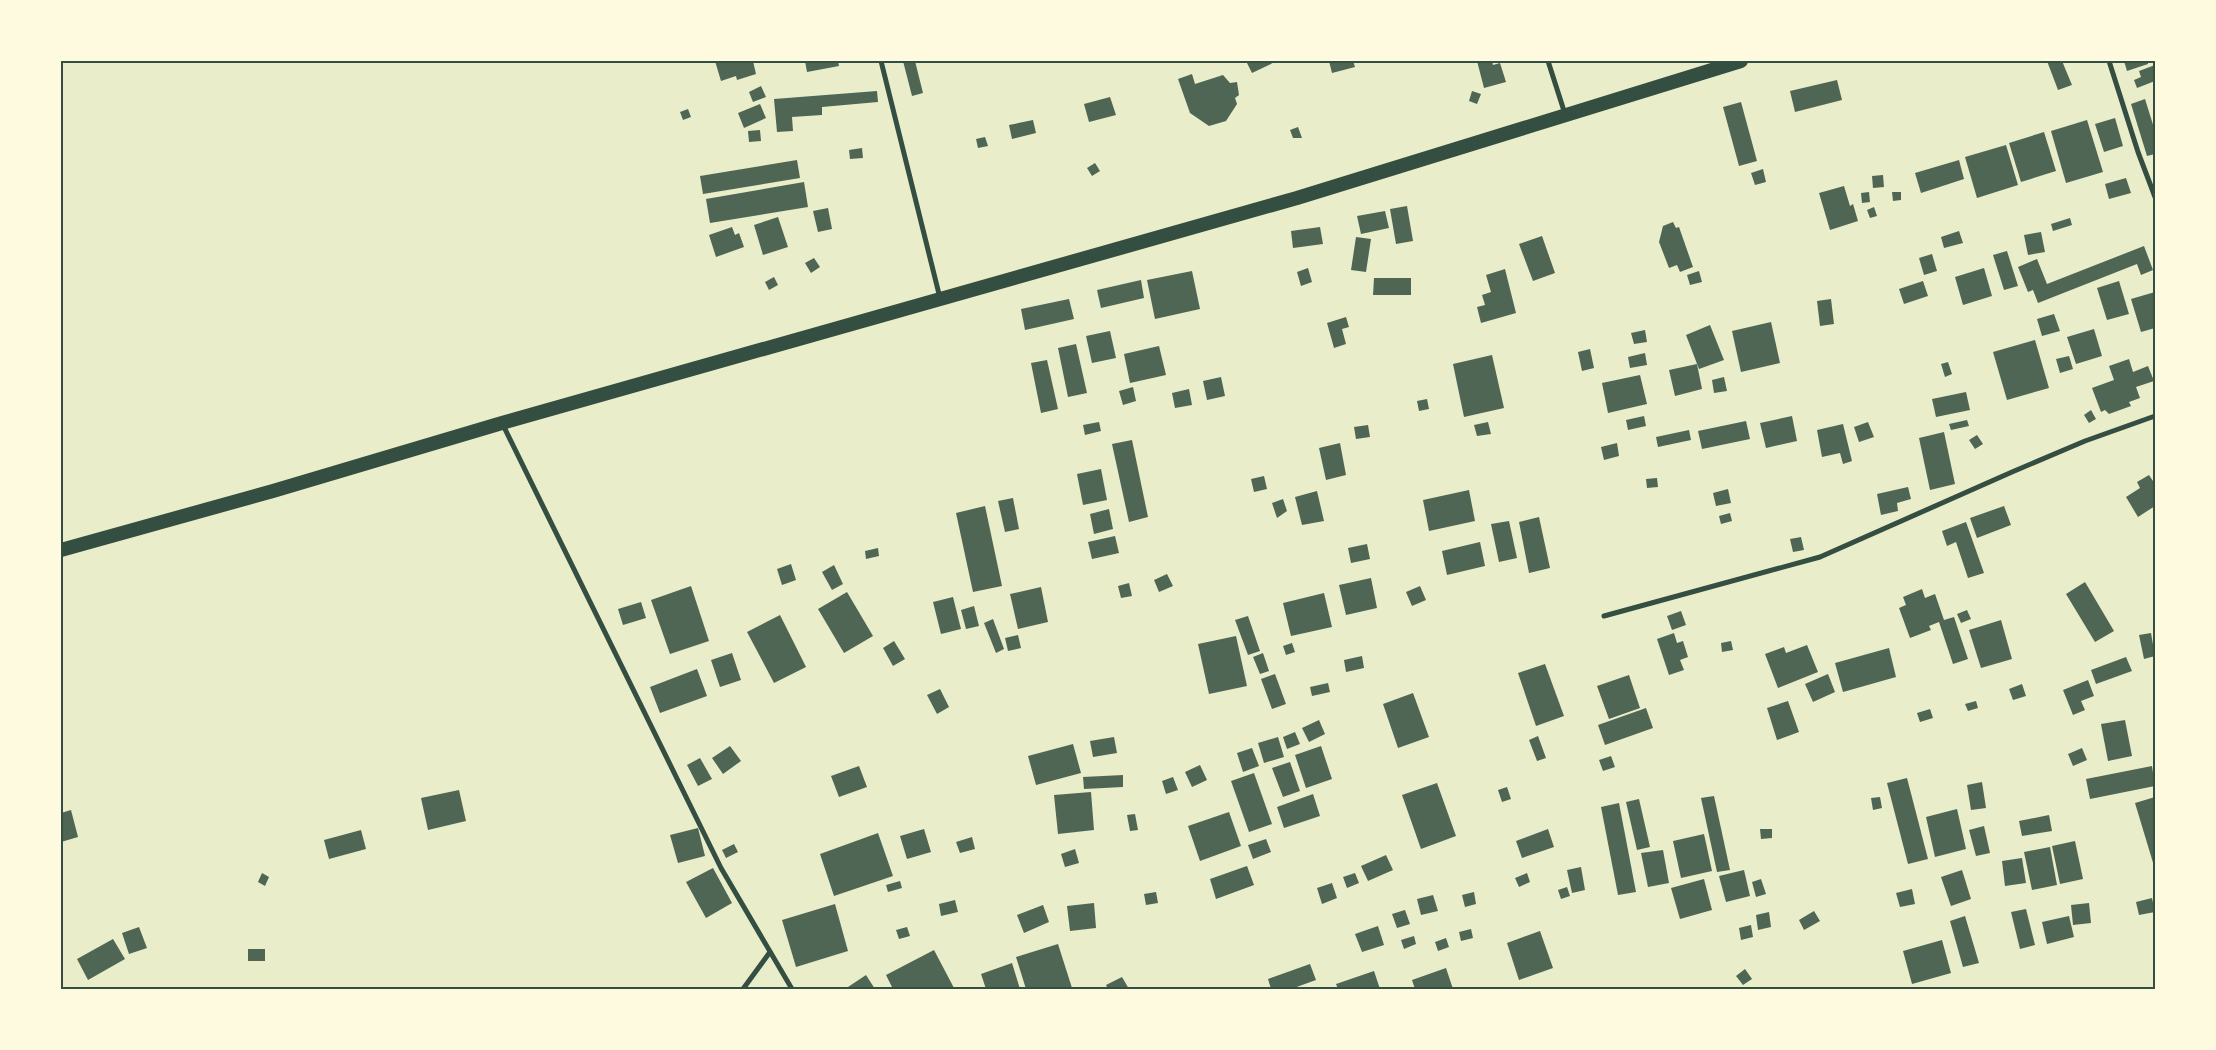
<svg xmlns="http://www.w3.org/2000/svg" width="2216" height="1050" font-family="Inter,sans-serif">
<rect width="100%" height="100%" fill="#e9edc9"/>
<g fill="#4f6655">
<polygon points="715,61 753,61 756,74 737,80 736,76 721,81"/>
<polygon points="805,61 838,61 839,66 807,72"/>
<polygon points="903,61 915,61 923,93 912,96"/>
<polygon points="1251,61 1277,61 1252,73 1247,63"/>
<polygon points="1329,61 1353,61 1355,67 1332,73"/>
<polygon points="1477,61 1492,61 1493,65 1500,63 1506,82 1484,88"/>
<polygon points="2047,61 2062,61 2072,85 2058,90"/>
<polygon points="2124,61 2148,61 2148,64 2127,71"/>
<polygon points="2155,65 2155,81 2137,88 2134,80 2141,77 2139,71"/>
<polygon points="1192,74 1195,84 1223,75 1230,83 1237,82 1239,95 1235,98 1237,104 1226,121 1209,126 1190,113 1178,79"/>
<polygon points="1837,80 1842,100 1795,112 1790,91"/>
<polygon points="761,86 766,97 753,102 749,92"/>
<polygon points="877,91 878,102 822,107 822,115 792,117 793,131 777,132 774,99"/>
<polygon points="1472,91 1481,94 1477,104 1469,101"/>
<polygon points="1110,97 1116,115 1089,122 1084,104"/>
<polygon points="2145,99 2155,131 2155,154 2147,156 2131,104"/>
<polygon points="1741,102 1757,161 1739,166 1723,107"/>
<polygon points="760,104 766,118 744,128 738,113"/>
<polygon points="688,109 691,117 683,120 680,112"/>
<polygon points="2115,118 2123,146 2104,152 2095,124"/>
<polygon points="1033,120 1036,133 1012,139 1009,125"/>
<polygon points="2087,120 2103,172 2066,183 2051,131"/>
<polygon points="1298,127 1302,138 1293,138 1290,130"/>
<polygon points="760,130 761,141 749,142 748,131"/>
<polygon points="2044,132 2056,171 2021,182 2009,143"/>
<polygon points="985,137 988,146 978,148 976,139"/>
<polygon points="2006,145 2018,185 1977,198 1965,157"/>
<polygon points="862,148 863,158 850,159 849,150"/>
<polygon points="797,160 800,178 703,194 700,176"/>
<polygon points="1959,160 1964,179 1921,193 1915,173"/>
<polygon points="1095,163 1100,171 1092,176 1087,168"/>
<polygon points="1763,169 1766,182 1755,185 1751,173"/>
<polygon points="1883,175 1884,187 1873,188 1872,176"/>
<polygon points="2126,178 2131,193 2109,199 2105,184"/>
<polygon points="804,182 808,207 710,223 706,199"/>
<polygon points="1844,186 1850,206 1853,204 1858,221 1830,230 1819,193"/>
<polygon points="1869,192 1870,202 1862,203 1861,193"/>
<polygon points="1892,192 1901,192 1901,200 1893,201"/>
<polygon points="1407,206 1413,241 1396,244 1390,209"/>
<polygon points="1874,207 1877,216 1870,218 1867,210"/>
<polygon points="828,208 832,229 818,232 813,211"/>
<polygon points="1385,211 1389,228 1361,234 1357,216"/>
<polygon points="778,217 788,247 763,255 754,225"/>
<polygon points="2070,218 2072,225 2053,231 2051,224"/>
<polygon points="1673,222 1676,228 1679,227 1693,267 1680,272 1677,265 1669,268 1659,242 1663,226"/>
<polygon points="732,227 735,235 739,233 744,247 716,257 709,235"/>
<polygon points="1320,227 1323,244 1293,248 1291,231"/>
<polygon points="1959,231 1963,243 1944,248 1941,237"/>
<polygon points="2041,232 2045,252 2028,255 2024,235"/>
<polygon points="1542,236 1555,273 1533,281 1519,244"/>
<polygon points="1356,237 1371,239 1366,272 1351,270"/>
<polygon points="2144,246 2153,270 2141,275 2137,264 2038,303 2033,290 2028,292 2018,267 2037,259 2047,284"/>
<polygon points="2007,251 2018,286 2004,290 1993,255"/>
<polygon points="1932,254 1937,271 1924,275 1919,258"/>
<polygon points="814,258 820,267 811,273 805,263"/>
<polygon points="1308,268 1312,282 1301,286 1297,272"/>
<polygon points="1984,268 1992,296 1963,305 1955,277"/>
<polygon points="1505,269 1516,313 1481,323 1477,307 1485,305 1482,295 1491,292 1486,275"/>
<polygon points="1192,271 1200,309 1155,319 1147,280"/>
<polygon points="1699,271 1702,282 1690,285 1687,275"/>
<polygon points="774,277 778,285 769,290 765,282"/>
<polygon points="1374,278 1411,278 1411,295 1373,295"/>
<polygon points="1141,280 1144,298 1101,308 1097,290"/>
<polygon points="1923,281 1928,296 1904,304 1899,289"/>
<polygon points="2119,281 2129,314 2107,320 2097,288"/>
<polygon points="2155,292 2155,328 2141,332 2131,299"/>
<polygon points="1069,299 1074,319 1025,330 1021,309"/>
<polygon points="1831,299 1834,324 1820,326 1817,301"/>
<polygon points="2054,314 2060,331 2042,336 2037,319"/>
<polygon points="1346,317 1349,327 1342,329 1346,344 1334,348 1327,323"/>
<polygon points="1771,322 1780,363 1741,372 1732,331"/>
<polygon points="1710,325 1724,360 1699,369 1686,335"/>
<polygon points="2094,329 2102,356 2076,364 2067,337"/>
<polygon points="1645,330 1647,342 1634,344 1631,333"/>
<polygon points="1110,331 1116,358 1092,363 1086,336"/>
<polygon points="2035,340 2049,388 2007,400 1993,352"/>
<polygon points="1076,344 1087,393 1068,397 1058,348"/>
<polygon points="1159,346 1166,375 1130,383 1124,354"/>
<polygon points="1590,349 1594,368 1582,371 1578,352"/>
<polygon points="1645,353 1647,365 1630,368 1628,357"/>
<polygon points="1492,355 1504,408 1464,417 1453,364"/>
<polygon points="2069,356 2073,369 2060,373 2056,359"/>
<polygon points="2129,359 2133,372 2148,366 2154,381 2136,387 2140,398 2129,402 2131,406 2109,414 2105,410 2101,412 2092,388 2114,380 2109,366"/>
<polygon points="1047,360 1058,409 1041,413 1031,363"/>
<polygon points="1948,362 1952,374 1945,377 1941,364"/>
<polygon points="1697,364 1702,389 1675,396 1669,370"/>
<polygon points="1640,375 1647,404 1608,413 1602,383"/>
<polygon points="1221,377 1225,396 1207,400 1203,381"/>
<polygon points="1724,377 1727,391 1714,393 1712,380"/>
<polygon points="1133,387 1136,401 1123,405 1119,391"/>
<polygon points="1189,389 1192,405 1175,408 1172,393"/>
<polygon points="1966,392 1970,410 1936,417 1932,399"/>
<polygon points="1427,399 1429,409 1419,411 1417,401"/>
<polygon points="2091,410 2096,419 2089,423 2084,415"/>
<polygon points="1644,416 1646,426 1628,430 1626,420"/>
<polygon points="1792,416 1797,441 1766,448 1760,423"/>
<polygon points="1967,420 1969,426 1951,430 1949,424"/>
<polygon points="1746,421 1750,439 1702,449 1698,431"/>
<polygon points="1099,422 1101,431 1085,435 1083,425"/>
<polygon points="1488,422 1491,434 1477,436 1474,425"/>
<polygon points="1868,422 1874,437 1859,442 1854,427"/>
<polygon points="1843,424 1852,461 1843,464 1840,453 1822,457 1817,430"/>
<polygon points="1368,425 1370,437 1356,439 1354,427"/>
<polygon points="1689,430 1691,440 1658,447 1656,437"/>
<polygon points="1944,432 1955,484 1930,490 1919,438"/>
<polygon points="1977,435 1983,444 1975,449 1969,440"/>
<polygon points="1132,440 1148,517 1129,522 1112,444"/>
<polygon points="1340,443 1346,475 1326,480 1319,448"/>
<polygon points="1617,443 1619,456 1604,460 1601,447"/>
<polygon points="1101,469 1107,500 1083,505 1077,474"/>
<polygon points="2149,475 2155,484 2155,506 2138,517 2126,497 2140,488 2137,482"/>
<polygon points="1264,476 1267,489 1254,492 1251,479"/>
<polygon points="1657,478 1658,487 1647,488 1646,479"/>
<polygon points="1908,487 1911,499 1897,503 1898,511 1881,515 1877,494"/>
<polygon points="1728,489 1731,503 1716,506 1713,493"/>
<polygon points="1469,490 1475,521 1429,531 1423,500"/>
<polygon points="1317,491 1324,521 1302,525 1295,497"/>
<polygon points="1013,498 1019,529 1005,532 998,501"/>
<polygon points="1283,499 1287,511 1277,518 1272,503"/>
<polygon points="985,506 1002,586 973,592 956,513"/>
<polygon points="2004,506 2011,525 1977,538 1970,518"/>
<polygon points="1109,509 1113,529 1094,534 1090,514"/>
<polygon points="1730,513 1732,521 1721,524 1719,516"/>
<polygon points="1539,517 1550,568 1529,573 1519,522"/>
<polygon points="1509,521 1517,558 1499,562 1491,524"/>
<polygon points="1966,522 1984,573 1968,578 1956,542 1947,546 1942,531"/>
<polygon points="1115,536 1119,553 1092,559 1088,542"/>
<polygon points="1801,537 1804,550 1793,552 1790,539"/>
<polygon points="1480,542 1485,566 1447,575 1442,551"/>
<polygon points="1367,544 1370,559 1351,563 1348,548"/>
<polygon points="878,548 879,556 866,559 865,551"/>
<polygon points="791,564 796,580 782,585 777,569"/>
<polygon points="834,565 843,584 832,590 822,572"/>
<polygon points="1167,574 1173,586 1159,592 1154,580"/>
<polygon points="1371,578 1377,608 1346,615 1339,585"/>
<polygon points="2085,582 2114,631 2095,642 2066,594"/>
<polygon points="1129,583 1132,596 1121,598 1118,586"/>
<polygon points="691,586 709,641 670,654 651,600"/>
<polygon points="1420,586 1426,600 1412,606 1406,592"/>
<polygon points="1041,587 1048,622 1018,629 1010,594"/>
<polygon points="1922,589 1925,598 1935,594 1944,620 1954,617 1968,659 1953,664 1939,622 1929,626 1931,630 1910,638 1899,608 1906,605 1903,597"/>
<polygon points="847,592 873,636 844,653 818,609"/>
<polygon points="1324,593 1332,627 1291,636 1283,603"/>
<polygon points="953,597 961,629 941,634 933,602"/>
<polygon points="641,602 646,618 623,625 618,609"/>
<polygon points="974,606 979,626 966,629 961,610"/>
<polygon points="1967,610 1971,619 1961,623 1957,614"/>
<polygon points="1681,611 1686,625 1672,630 1667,616"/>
<polygon points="780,615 806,667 774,683 747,632"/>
<polygon points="1248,616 1260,651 1248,655 1235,620"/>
<polygon points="993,619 1004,649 996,653 984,623"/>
<polygon points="2001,620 2012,659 1981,668 1969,630"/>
<polygon points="1674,633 1677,643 1683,641 1688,657 1680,660 1684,670 1669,675 1657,639"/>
<polygon points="2151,633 2155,656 2144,659 2139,635"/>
<polygon points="1018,635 1021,648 1008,651 1005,638"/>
<polygon points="1236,636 1247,686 1209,694 1198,644"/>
<polygon points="894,641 905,659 893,666 883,648"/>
<polygon points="1731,641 1733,650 1722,652 1721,643"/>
<polygon points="1292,643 1295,652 1286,655 1283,646"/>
<polygon points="1807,645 1818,672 1778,688 1765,654 1784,647 1786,653"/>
<polygon points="1889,648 1896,677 1843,692 1835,663"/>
<polygon points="732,653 741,680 720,687 711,660"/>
<polygon points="1263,653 1269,671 1260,674 1253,657"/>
<polygon points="1362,656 1364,668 1346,672 1344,660"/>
<polygon points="2126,657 2132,671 2096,684 2091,670"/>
<polygon points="1545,664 1564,716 1536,726 1518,673"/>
<polygon points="697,669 707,696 660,713 650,687"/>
<polygon points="1275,674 1286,704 1272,709 1261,679"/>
<polygon points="1828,674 1835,692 1813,702 1805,684"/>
<polygon points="1629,675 1640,708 1609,719 1597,686"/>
<polygon points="2088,680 2094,696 2081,701 2085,710 2073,715 2063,690"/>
<polygon points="1328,683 1330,692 1312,696 1310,687"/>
<polygon points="2022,684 2026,696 2013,700 2009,689"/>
<polygon points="940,689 949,707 937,714 927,695"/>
<polygon points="1413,693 1429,737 1398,748 1383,704"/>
<polygon points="1788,701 1799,732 1777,740 1767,708"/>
<polygon points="1976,701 1978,708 1968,711 1965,704"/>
<polygon points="1646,708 1653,728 1605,745 1598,725"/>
<polygon points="1930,709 1933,718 1920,722 1917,713"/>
<polygon points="1319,720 1325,734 1309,742 1302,728"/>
<polygon points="2125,720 2132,756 2108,761 2101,724"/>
<polygon points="1295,732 1300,744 1287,749 1283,737"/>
<polygon points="1538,736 1546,758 1537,761 1529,740"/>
<polygon points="1114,737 1117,753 1093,757 1090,741"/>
<polygon points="1278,737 1284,757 1264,763 1258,743"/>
<polygon points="1073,744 1081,773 1036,785 1028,756"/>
<polygon points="730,746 741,761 723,774 712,758"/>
<polygon points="1321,746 1332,779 1306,788 1295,755"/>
<polygon points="1252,748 1259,766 1243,772 1237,753"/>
<polygon points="2082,748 2087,760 2073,766 2068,754"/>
<polygon points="1611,756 1615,767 1603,771 1599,760"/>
<polygon points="700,758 712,779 698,786 687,765"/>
<polygon points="1290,762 1300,791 1283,797 1272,768"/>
<polygon points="1200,765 1207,780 1192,787 1185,772"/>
<polygon points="859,766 867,787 839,797 831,776"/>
<polygon points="2152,766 2155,786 2090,799 2086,779"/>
<polygon points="1254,773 1272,824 1249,832 1231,781"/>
<polygon points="1123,775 1123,787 1084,789 1083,777"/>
<polygon points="1173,777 1178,790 1166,794 1162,781"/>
<polygon points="1907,778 1928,859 1908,864 1887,783"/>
<polygon points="1982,782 1986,808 1971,810 1967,785"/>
<polygon points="1437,783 1456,836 1421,849 1402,795"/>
<polygon points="1507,787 1511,799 1502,802 1498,790"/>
<polygon points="459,790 466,821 428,830 421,798"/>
<polygon points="1091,792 1094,830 1058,834 1054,795"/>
<polygon points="1313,794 1320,816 1284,828 1277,807"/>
<polygon points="1714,796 1730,870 1717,872 1701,798"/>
<polygon points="1880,797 1882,808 1873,810 1871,798"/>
<polygon points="2155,797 2155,866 2154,866 2135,803"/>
<polygon points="1639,799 1650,847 1637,850 1626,802"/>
<polygon points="1619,803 1636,892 1618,895 1601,807"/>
<polygon points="1957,809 1966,849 1935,857 1926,817"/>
<polygon points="71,810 78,837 61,842 61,813"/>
<polygon points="1229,812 1241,846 1200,861 1188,826"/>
<polygon points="1135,814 1138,830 1130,831 1127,815"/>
<polygon points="2049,815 2052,831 2022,836 2019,821"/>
<polygon points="1984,826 1990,853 1976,856 1969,830"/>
<polygon points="698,828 705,856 678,863 670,835"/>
<polygon points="924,829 931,852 907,859 900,836"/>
<polygon points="1548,829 1554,847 1522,858 1516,841"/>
<polygon points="1760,829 1772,829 1772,838 1761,839"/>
<polygon points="361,830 366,849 329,859 324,840"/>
<polygon points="878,833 893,876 834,896 820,854"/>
<polygon points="1704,834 1712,871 1681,878 1673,841"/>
<polygon points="972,837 975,849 960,853 956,842"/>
<polygon points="1266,839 1271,852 1253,859 1248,845"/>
<polygon points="2075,841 2083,879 2060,884 2052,846"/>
<polygon points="734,844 738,852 726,858 722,850"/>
<polygon points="2050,847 2057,885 2032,890 2024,852"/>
<polygon points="1075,849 1079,863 1065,867 1061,854"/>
<polygon points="1663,850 1669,883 1648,887 1641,853"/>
<polygon points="1386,855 1393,870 1368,881 1361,866"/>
<polygon points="2022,858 2026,883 2005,886 2002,861"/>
<polygon points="1247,866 1254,885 1216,899 1210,879"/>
<polygon points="1581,867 1585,890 1572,893 1567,870"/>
<polygon points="713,868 732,903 706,918 686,882"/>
<polygon points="1744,870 1750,896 1726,902 1719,876"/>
<polygon points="1962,870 1971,899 1951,906 1941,877"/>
<polygon points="262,873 269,877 265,886 258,882"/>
<polygon points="1355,873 1359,883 1347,888 1343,877"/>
<polygon points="1527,873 1530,882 1519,887 1515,878"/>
<polygon points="1704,879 1712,910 1680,919 1671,888"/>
<polygon points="1761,879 1766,894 1756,897 1752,882"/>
<polygon points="900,881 902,888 888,892 886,885"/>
<polygon points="1332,883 1337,898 1322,904 1317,888"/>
<polygon points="1567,887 1570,896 1561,899 1558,890"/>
<polygon points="1912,889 1915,904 1900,907 1896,893"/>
<polygon points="1156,892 1158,903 1146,905 1144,894"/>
<polygon points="1474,892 1476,904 1465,907 1462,895"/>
<polygon points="1433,895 1438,911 1421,915 1417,899"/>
<polygon points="2152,898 2155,912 2139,915 2136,902"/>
<polygon points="955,900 958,912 941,916 939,904"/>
<polygon points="1094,903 1096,928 1070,931 1067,906"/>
<polygon points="2089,903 2091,923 2073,925 2071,905"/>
<polygon points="835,904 848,951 796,967 782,920"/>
<polygon points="1043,905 1049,922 1024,933 1017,915"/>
<polygon points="2026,909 2035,945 2020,949 2011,912"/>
<polygon points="1405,910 1410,924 1397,928 1392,914"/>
<polygon points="1814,911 1820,921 1804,930 1799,920"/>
<polygon points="1769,912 1771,927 1758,930 1756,915"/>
<polygon points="1965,916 1979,963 1963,967 1950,921"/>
<polygon points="2069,916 2074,937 2047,944 2042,922"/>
<polygon points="1751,925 1753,937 1741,940 1739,928"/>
<polygon points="1378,926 1384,945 1362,952 1355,934"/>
<polygon points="139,927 147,948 129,954 122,933"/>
<polygon points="907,927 910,936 899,939 896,930"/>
<polygon points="1471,929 1473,938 1461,941 1459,932"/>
<polygon points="1540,931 1553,968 1519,980 1507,943"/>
<polygon points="1414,936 1416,944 1404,949 1401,940"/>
<polygon points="1446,938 1449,947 1438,951 1435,942"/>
<polygon points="113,939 125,959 88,980 77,959"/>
<polygon points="1942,940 1951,973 1912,984 1903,951"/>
<polygon points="1058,944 1072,988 1026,989 1016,957"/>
<rect x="248" y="949" width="17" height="12"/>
<polygon points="934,950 954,988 893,989 886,975"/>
<polygon points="1012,963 1020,989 986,989 981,974"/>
<polygon points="1310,964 1316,980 1291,989 1271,989 1268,979"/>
<polygon points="1446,968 1453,989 1415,989 1412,980"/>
<polygon points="1745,969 1752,979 1743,985 1736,976"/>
<polygon points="1374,971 1380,989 1338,989 1336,984"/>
<polygon points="866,975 875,989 845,989"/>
<polygon points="1122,977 1129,989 1108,989 1106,985"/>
</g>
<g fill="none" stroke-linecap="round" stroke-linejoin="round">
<g stroke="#344e41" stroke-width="5">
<polyline points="881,61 940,298"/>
<polyline points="1548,61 1565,114"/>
<polyline points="2109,61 2138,152 2155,197"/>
<polyline points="502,423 721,868 792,989"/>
<polyline points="1604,616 1820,557 2012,472 2085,441 2155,416"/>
<polyline points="743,989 770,952"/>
</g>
<polyline stroke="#344e41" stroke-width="14" points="61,550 273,491 502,423 1297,198 1741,61"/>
</g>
<rect width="2216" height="1050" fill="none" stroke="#fefae0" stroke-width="125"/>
<rect x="62" y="62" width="2092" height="926" fill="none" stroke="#344e41" stroke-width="2"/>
</svg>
